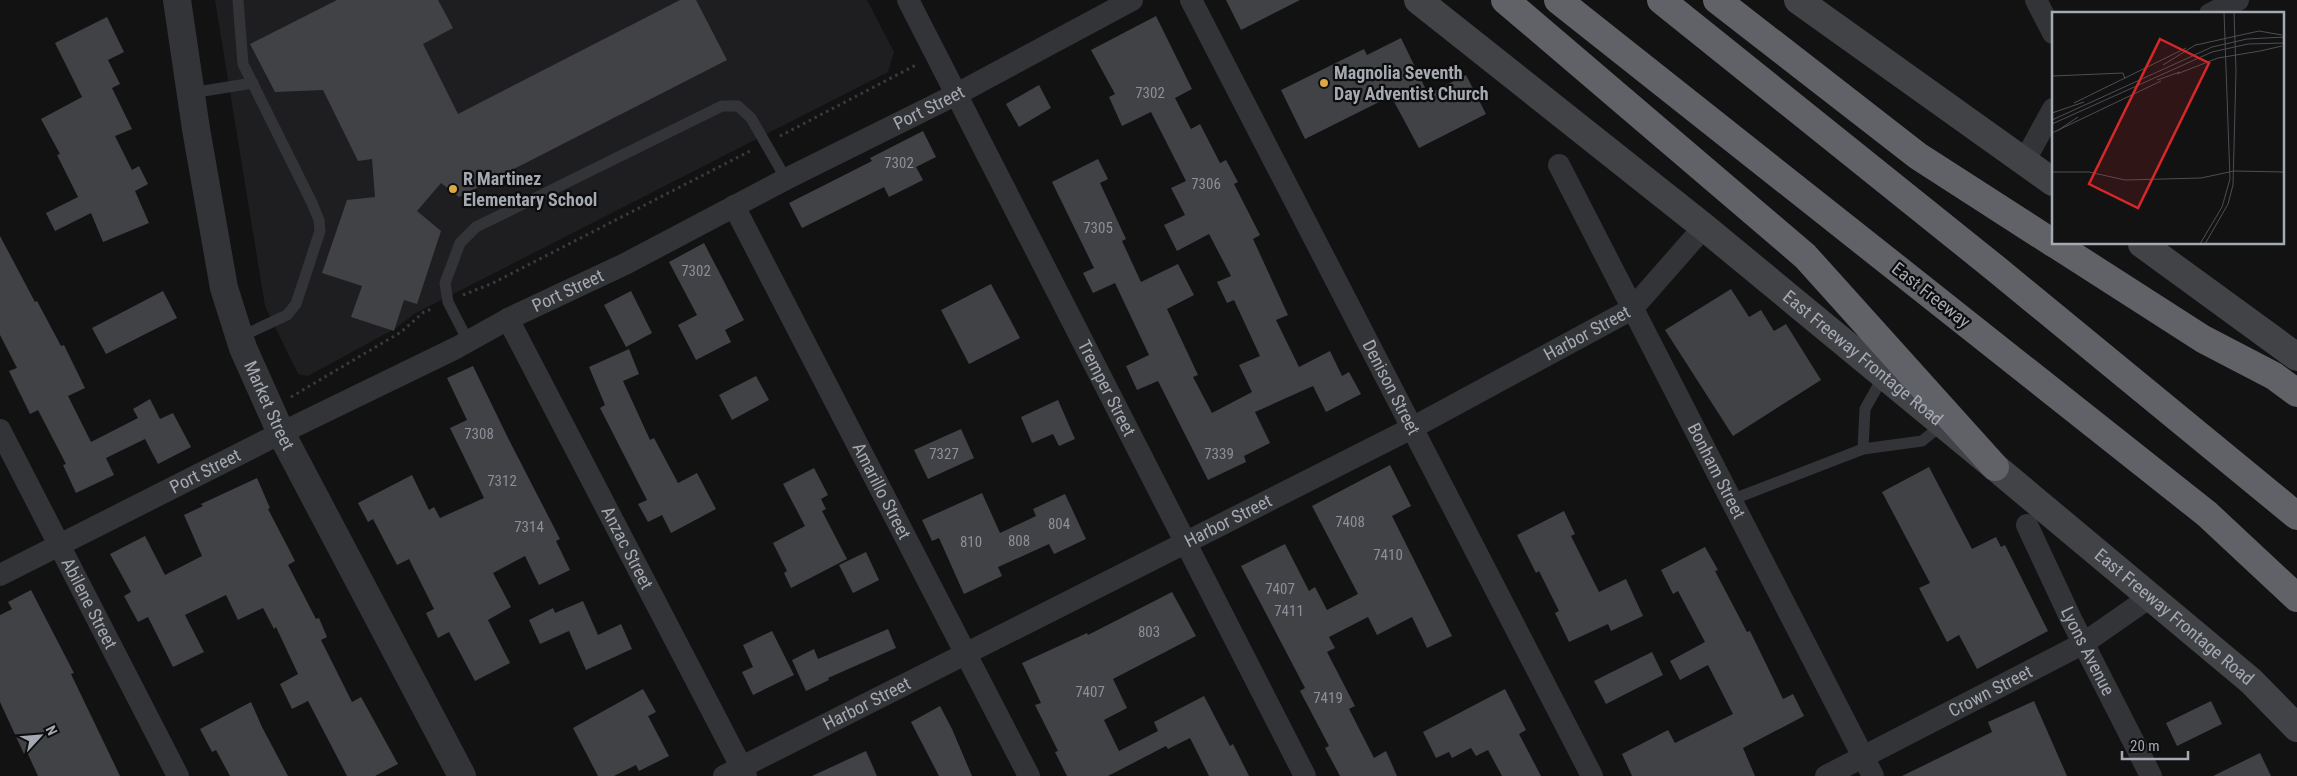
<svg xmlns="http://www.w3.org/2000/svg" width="2297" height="776" font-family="'Roboto Condensed',sans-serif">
<rect width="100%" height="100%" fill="#121213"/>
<polygon fill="#1e1e20" points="215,0 867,0 894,52 888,72 414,314 396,328 308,376 298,374 265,306"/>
<g fill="#414246">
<polygon points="337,0 438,0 453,28 423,44 458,114 680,0 696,0 727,60 459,197 441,183 417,211 441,231 417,304 404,300 394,331 351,317 362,286 322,273 347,200 375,197 372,159 358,161 323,90 275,92 250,44"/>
<polygon points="1226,0 1300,0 1241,30"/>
<polygon points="1156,16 1192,89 1175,98 1191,129 1200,124 1220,163 1226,160 1238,182 1234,184 1260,235 1253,239 1288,315 1276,320 1299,367 1330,351 1342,376 1349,372 1361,394 1326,412 1313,386 1255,412 1270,443 1244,456 1246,462 1208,480 1158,381 1137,390 1126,366 1149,355 1115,283 1093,293 1083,273 1094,268 1052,182 1098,159 1108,179 1100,183 1126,239 1122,241 1141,282 1178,264 1194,295 1167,309 1198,375 1193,377 1212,413 1252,392 1239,365 1260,356 1234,300 1227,303 1217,282 1231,276 1209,234 1177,251 1164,225 1185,215 1171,188 1186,181 1151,112 1122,126 1109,97 1115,94 1091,50"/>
<polygon points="107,17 124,52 108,60 120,84 112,88 132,129 115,136 132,170 139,166 148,184 135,191 149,223 103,242 91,213 55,231 46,213 78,197 57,155 60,154 41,119 82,97 55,43"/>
<polygon points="1401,38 1428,94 1466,75 1486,114 1419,148 1391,96 1305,139 1281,90 1364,49 1367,55"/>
<polygon points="1039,85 1051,108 1019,127 1006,104"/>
<polygon points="923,131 936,157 916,167 923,180 889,197 884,187 802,228 789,203 872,161 870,158"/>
<polygon points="0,236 35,302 37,301 61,346 64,345 85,388 68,396 91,442 138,418 133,409 150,399 160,419 173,413 191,447 158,464 145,439 106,458 114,475 76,493 63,465 66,464 38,410 30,414 9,371 17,368 0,335"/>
<polygon points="704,243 744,320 725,330 731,342 696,360 678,325 697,315 669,262"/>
<polygon points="991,284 1020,338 969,364 941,310"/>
<polygon points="1731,289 1749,317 1761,310 1774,331 1786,324 1821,380 1733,436 1665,330"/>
<polygon points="163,291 177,318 106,354 92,328"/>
<polygon points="631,291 652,333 626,347 604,305"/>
<polygon points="629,349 639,374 623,381 650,440 654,438 678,483 697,473 716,509 671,533 662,515 648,522 638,504 647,500 600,408 605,405 589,367"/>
<polygon points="473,366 508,438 560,539 556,541 570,570 539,585 525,556 493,573 511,607 488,620 510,663 475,681 449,632 438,638 426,613 434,609 409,559 397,565 373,519 368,522 358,503 412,475 429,510 434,507 440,518 484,498 450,428 467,420 447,378"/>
<polygon points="756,376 769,400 732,420 719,395"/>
<polygon points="1058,400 1075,439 1059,446 1053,434 1032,443 1021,417"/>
<polygon points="961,429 974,458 928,479 914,450"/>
<polygon points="1390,465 1411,506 1392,516 1452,636 1427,648 1412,617 1377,635 1368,617 1329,637 1335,648 1327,652 1355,706 1349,709 1374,758 1386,751 1397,776 1340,776 1325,748 1329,746 1300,691 1305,688 1241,566 1285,544 1309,591 1315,587 1327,610 1358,594 1312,506"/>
<polygon points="1929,467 1972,549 1996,537 2001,547 2005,545 2048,631 1977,669 1959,635 1947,642 1919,588 1930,583 1882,492"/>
<polygon points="814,468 828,495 821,499 826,509 822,511 847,559 791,588 784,573 787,571 773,543 805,526 783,484"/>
<polygon points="257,478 270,508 268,509 295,561 288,565 316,619 319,618 327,637 321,640 352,702 361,697 398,764 375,776 347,776 308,701 292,709 280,684 298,674 276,627 274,629 263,608 238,620 226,595 185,615 204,652 173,667 148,617 138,622 124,596 131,592 110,554 145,536 165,575 202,556 184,515 203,506 201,504"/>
<polygon points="982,493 1000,533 1036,516 1033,509 1065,494 1086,539 1054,554 1049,544 998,567 1002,576 964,594 939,538 932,541 922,520"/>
<polygon points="1564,511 1575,534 1571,536 1599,592 1626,579 1643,616 1611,631 1608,624 1569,642 1555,613 1559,611 1539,571 1536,573 1517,535"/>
<polygon points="1705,547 1718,570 1715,571 1747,632 1750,631 1783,699 1793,694 1804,716 1743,748 1755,776 1632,776 1622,754 1668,730 1675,743 1733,714 1708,665 1680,680 1670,661 1705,642 1678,591 1673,594 1661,570"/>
<polygon points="866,552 879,580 853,593 839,565"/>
<polygon points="31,590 74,673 71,674 120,776 38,776 27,752 24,754 0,702 0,615 12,609 8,602"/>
<polygon points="1172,592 1196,636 1113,679 1127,708 1104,720 1119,751 1158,731 1154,722 1204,696 1230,746 1233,744 1249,776 1209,776 1190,738 1168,749 1166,746 1108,776 1067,776 1055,752 1058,751 1035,705 1041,703 1022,663 1087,633 1088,635"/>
<polygon points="583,601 598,635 621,624 632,649 586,670 569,631 540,644 529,620 553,608 555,613"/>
<polygon points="888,629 896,648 828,678 829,680 806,691 792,660 814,649 818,659"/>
<polygon points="772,631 794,675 753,695 742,672 753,667 743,645"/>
<polygon points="1652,652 1663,675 1606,704 1594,681"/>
<polygon points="643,689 656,712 648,716 669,756 639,771 636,765 614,776 598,776 573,728"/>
<polygon points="1505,689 1526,730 1519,734 1541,776 1502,776 1488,750 1476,756 1471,748 1452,758 1449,752 1436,758 1423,732"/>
<polygon points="2034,701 2067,776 1902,776 1992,732 1988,722"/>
<polygon points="2211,701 2222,724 2177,746 2166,723"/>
<polygon points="251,702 262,727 288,776 230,776 216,750 212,752 200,729"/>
<polygon points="940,706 952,729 972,776 939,776 911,722"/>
<polygon points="866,751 877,776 812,776"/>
<polygon points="2260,753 2271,776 2213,776"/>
</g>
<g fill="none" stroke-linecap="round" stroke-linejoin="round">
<g stroke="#393b3e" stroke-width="3" stroke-dasharray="2.5 4" stroke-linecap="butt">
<polyline points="780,136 916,65"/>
<polyline points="463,295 493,283 752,150"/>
<polyline points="291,397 401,332 424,312 434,308"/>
</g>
<g stroke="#333437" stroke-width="11">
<polyline points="238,0 243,64 312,203 319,220 320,231 296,304 287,315 240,337"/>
<polyline points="191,93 253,83"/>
<polyline points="468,341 448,302 445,283 460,243 476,227 722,106 738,106 751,118 786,179"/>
<polyline points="1863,449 1922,441 1943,424"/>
<polyline points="1731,500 1863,449 1865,409 1884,375"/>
</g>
<g stroke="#333437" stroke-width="22">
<path id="s1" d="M908,0L1305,776"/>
<path id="s2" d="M1191,0L1592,776"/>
<polyline points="2036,0 2053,33"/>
<polyline points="2210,14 2238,0"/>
<polyline points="2024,162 2053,109"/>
<path id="s3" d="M1559,165L1873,776"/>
<path id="s4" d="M734,206L1029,776"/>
<path id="s5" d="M508,319L746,776"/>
<path id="s6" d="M0,430L178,776"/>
<path id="s7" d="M2027,525L2071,619L2151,776"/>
<path id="s8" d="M0,575L281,433L456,348L508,319L625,264L786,179L957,94L1132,0"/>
<path id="s9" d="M724,776L1412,428L1632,309L1704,227"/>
<path id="s10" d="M1826,776L2084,643L2150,597"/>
</g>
<path stroke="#333437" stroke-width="28" id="s11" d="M177,0L196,129L224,288L243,348L281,433L462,776"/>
<g stroke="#414347" stroke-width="28">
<path id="s12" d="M1418,0L1704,227L1995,467L2251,681L2297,728"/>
<polyline points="1798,0 2053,182"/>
<polyline points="2142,244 2297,357"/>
</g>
<g stroke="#606268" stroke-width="28">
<polyline points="1505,0 1805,256 1995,467"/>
<polyline points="1558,0 2207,514 2297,598"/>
<polyline points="1661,0 1995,268 2297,516"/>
<polyline points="1717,0 1918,156 2053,243"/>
<polyline points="2055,244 2203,339 2274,376 2297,393"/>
</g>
</g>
<g fill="#daaa42" stroke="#0d0d0e" stroke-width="2">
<circle cx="1324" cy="83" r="5"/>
<circle cx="453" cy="189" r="5"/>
</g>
<g text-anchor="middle" stroke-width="4.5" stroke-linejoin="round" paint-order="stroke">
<g font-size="15" fill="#8c8f97">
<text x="1150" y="98">7302</text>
<text x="899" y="168">7302</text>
<text x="1206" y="189">7306</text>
<text x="1098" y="233">7305</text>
<text x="696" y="276">7302</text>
<text x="479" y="439">7308</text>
<text x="944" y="459">7327</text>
<text x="1219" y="459">7339</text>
<text x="502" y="486">7312</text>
<text x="1350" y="527">7408</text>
<text x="1059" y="529">804</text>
<text x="529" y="532">7314</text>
<text x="1019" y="546">808</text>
<text x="971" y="547">810</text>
<text x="1388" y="560">7410</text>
<text x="1280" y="594">7407</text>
<text x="1289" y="616">7411</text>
<text x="1149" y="637">803</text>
<text x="1090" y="697">7407</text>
<text x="1328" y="703">7419</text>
</g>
<g font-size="18" font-weight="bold" fill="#a5a9b2" stroke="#0d0d0e" text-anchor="start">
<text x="1334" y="79">Magnolia Seventh<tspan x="1334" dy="21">Day Adventist Church</tspan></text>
<text x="463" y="185">R Martinez<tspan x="463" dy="21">Elementary School</tspan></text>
</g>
<g font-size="18" fill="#a5a9b2" stroke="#0d0d0e">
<text dy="6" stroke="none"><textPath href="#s8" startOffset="1040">Port Street</textPath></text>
<text dy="6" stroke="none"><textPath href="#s8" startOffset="635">Port Street</textPath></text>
<text transform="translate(1931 295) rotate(38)" y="6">East Freeway</text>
<text dy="6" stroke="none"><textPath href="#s9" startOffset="970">Harbor Street</textPath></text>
<text dy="6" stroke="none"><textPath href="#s12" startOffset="571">East Freeway Frontage Road</textPath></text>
<text dy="6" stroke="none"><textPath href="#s1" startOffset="436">Tremper Street</textPath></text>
<text dy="6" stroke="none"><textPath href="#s2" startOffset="436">Denison Street</textPath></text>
<text dy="6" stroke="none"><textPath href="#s11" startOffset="418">Market Street</textPath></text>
<text dy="6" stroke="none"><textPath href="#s8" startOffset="230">Port Street</textPath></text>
<text dy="6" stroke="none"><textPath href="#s3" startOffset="344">Bonham Street</textPath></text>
<text dy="6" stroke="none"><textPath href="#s4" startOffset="321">Amarillo Street</textPath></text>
<text dy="6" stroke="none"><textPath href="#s9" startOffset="565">Harbor Street</textPath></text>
<text dy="6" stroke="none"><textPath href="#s5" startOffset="258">Anzac Street</textPath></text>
<text dy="6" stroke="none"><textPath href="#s6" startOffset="195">Abilene Street</textPath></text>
<text dy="6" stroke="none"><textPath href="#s12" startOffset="976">East Freeway Frontage Road</textPath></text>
<text dy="6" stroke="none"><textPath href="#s7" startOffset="140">Lyons Avenue</textPath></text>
<text dy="6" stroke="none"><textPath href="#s10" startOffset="185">Crown Street</textPath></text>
<text dy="6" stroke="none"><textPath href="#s9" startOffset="160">Harbor Street</textPath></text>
</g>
</g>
<g transform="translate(2052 12)">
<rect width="232" height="232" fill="#121213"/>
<path fill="none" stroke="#4d4e53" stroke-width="1" d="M207,19L230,23M144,33L207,19M208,39L230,34M111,53L145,32M125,62L166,46L208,39M0,64L71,61L73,67M105,68L128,60M22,91L134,36M0,101L32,90M0,108L160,35L195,27L233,25M0,112L160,40L196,32L233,31M5,119L26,105M0,121L109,69M0,160H37L73,168L149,166L182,159L233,160M148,232L170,195L178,167L172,0M153,232L176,192L181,173L184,59L182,0"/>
<path fill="#d62828" fill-opacity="0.15" stroke="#d62828" stroke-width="2.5" d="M108,27L157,51L86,196L37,172Z"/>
<rect width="232" height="232" fill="none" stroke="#a5a9b2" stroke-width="2.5"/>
</g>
<g transform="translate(40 736) rotate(64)" stroke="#0d0d0e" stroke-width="4" paint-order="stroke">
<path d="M0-4L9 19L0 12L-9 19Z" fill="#a5a9b2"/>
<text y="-8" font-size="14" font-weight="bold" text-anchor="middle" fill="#a5a9b2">N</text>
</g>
<path d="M2122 751v8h66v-8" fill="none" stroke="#a5a9b2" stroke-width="2.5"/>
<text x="2130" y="751" font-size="15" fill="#a5a9b2" stroke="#0d0d0e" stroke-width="4" paint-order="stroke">20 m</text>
</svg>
